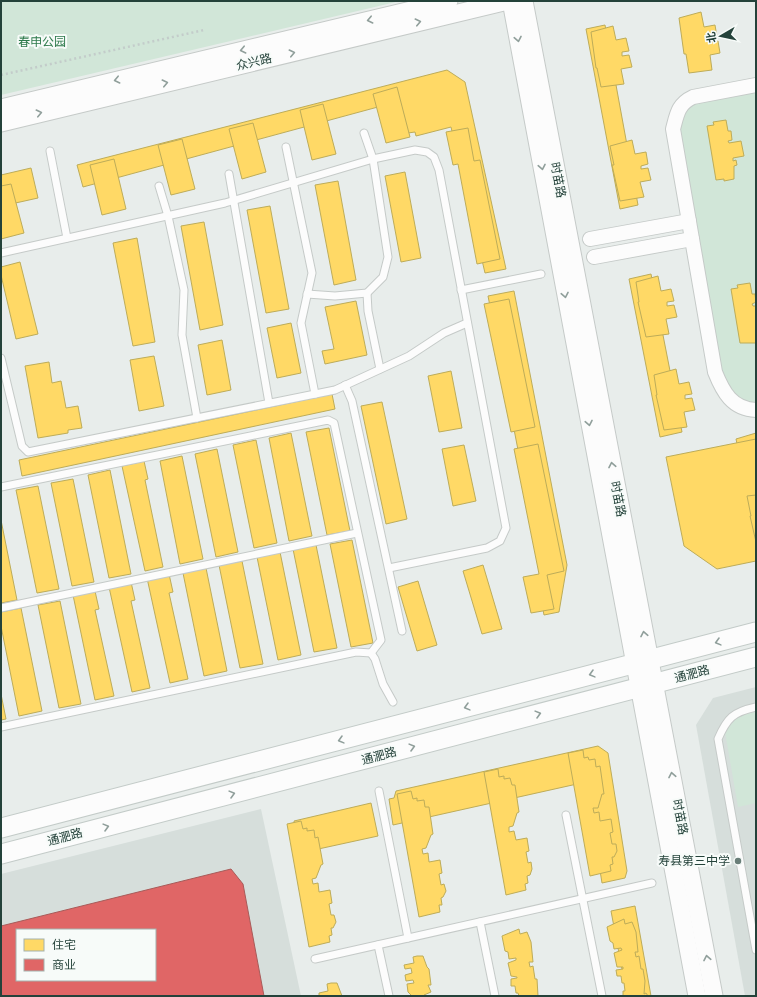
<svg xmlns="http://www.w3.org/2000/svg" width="757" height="997" font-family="'Sofia Sans Condensed','Noto Sans SC',sans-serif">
<rect width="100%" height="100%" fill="#e8edeb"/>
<g fill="#d6dedb" fill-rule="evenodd">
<polygon points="756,687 756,996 745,996 696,725 713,698"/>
<path d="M261,809L301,996H1V874ZM17,930H155V980H17Z"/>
</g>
<g fill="#d1e6d8">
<polygon points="1,1 400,1 1,95"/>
<polygon points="756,89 756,407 734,400 718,373 677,131 685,106"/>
<polygon points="756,712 756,803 738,807 725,732 738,716"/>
</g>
<g fill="#ffd966" stroke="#bdac59">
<polygon points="701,12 704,27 715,25 717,37 710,39 711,42 718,41 720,53 710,55 712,70 689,73 686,54 684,54 679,18"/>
<polygon points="605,25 638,205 620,209 586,29"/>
<polygon points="613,26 616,40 626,38 629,51 622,52 622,56 629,55 632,67 621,69 624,84 601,87 597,68 596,68 591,32"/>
<polygon points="447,70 465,82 506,269 485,273 451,127 416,136 415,132 408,133 400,101 83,187 77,165"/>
<polygon points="397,87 410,137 386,143 373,94"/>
<polygon points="323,104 336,154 312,160 300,110"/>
<polygon points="726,120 728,131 731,131 732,140 728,141 729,143 741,141 744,156 733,158 733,161 736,160 737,165 734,166 734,179 724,181 724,179 716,180 707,126 714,125 713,122"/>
<polygon points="253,123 266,172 242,179 229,129"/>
<polygon points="468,128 474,161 480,160 500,259 477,264 458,164 453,165 446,132"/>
<polygon points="182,139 195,189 171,195 158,145"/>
<polygon points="632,140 635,154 646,152 648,164 641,166 641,169 648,168 651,180 640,182 644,197 620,201 612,165 614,165 610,146"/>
<polygon points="114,159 126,209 102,215 90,165"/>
<polygon points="31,168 38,198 11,204 9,197 1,199 1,175"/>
<polygon points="405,172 421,258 401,262 385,176"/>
<polygon points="338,181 356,280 334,285 315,185"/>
<polygon points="11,184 24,233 1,239 1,186"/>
<polygon points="270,206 289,309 266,313 247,210"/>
<polygon points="204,222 223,325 200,330 181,226"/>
<polygon points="137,238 155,342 133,346 113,243"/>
<polygon points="20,262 38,334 16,339 1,275 1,267"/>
<polygon points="651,274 682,432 660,437 629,279"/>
<polygon points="658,276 661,291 671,289 674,301 667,302 667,306 674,305 677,317 666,319 669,334 646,337 638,302 639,302 636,282"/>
<polygon points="750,283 752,294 755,294 756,302 752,304 753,306 756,306 756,343 740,343 731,289 738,288 737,285"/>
<polygon points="514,291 567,565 559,612 544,615 537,579 543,578 488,296"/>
<polygon points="509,299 535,427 511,432 484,304"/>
<polygon points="356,301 367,355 325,364 322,351 334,349 325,307"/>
<polygon points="291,323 301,373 277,378 267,328"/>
<polygon points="222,340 231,390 207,395 198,345"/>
<polygon points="154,356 164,406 139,411 130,360"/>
<polygon points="49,362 52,383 61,381 66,408 78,406 82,428 68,430 68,433 38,438 25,366"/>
<polygon points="676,369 679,384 689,382 692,394 685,395 685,399 692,398 695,410 684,412 687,427 664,430 656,395 657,395 654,375"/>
<polygon points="451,371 462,428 439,432 428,376"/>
<polygon points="332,394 335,409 22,476 19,460"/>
<polygon points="382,402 407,519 386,524 361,406"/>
<polygon points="329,428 350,531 327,535 306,432"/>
<polygon points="291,433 312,536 289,541 269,438"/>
<polygon points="756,433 756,493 756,492 747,494 738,458 740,458 736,439"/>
<polygon points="756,439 756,561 717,569 684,546 666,457"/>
<polygon points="256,440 277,543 254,548 233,445"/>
<polygon points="538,444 564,571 547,575 554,609 531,613 523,577 539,574 514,449"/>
<polygon points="464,445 476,501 453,506 442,449"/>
<polygon points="217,449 238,552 216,557 195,454"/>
<polygon points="182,456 203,559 180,564 160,461"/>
<polygon points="144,461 148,479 145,480 163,567 145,571 122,466"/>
<polygon points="110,470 131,574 109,578 88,475"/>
<polygon points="73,479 94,582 72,586 51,483"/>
<polygon points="38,486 59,589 37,593 16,490"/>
<polygon points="756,495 756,542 750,516 751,516 747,496"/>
<polygon points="1,520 17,600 1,603"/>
<polygon points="352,540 373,643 351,647 330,544"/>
<polygon points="316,545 337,648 314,652 293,549"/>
<polygon points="280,552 301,655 278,660 257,557"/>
<polygon points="242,561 263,664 240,668 219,565"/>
<polygon points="483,565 502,629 482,634 463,571"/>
<polygon points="206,568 227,671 204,676 183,573"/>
<polygon points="169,574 173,592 169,593 188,679 170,683 147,578"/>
<polygon points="418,581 437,645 417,651 398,587"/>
<polygon points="131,582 135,600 131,601 150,688 132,692 109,587"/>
<polygon points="95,591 99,609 95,610 114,696 95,700 73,595"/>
<polygon points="60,601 81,704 59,708 38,605"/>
<polygon points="21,608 42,711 19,716 1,626 1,612"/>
<polygon points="1,694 6,719 1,720"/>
<polygon points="598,746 608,753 627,871 625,878 602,883 586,782 393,825 389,799 394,798 396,791"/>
<polygon points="583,750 584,758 588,757 589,760 595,759 596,767 600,766 604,794 602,794 598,808 593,808 594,813 599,812 600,821 611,819 613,832 610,833 612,844 616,844 617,851 614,857 612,857 613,864 610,865 611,871 590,876 568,753"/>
<polygon points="498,769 499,777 504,776 504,779 510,778 512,785 515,785 519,812 517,813 513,826 509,827 509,832 514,831 516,840 527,838 529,851 526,852 528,863 531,862 532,869 530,875 527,876 528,883 525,884 526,890 506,895 484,772"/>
<polygon points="411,791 413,799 417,798 417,801 424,800 425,807 429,807 433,834 431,835 426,848 422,849 423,854 428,853 429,862 440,860 442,873 439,874 441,885 444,884 446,891 443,897 441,898 442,905 439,905 440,912 419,917 397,794"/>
<polygon points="371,803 378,836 300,853 294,821"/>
<polygon points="301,821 303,829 307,828 307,831 314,830 315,838 318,837 323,864 321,865 316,878 312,879 313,884 318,883 319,892 330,890 332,903 329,904 331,915 334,915 336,922 333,928 331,928 332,935 329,936 330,942 309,947 287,824"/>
<polygon points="635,906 651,996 627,996 611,911"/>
<polygon points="624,919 625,924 632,922 636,932 638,952 635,952 636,957 639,956 641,969 643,969 645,981 644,994 646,993 648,996 623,996 623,991 625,991 624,983 622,983 621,976 617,976 616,970 623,969 623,967 617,967 614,953 622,950 621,948 614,949 613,943 610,941 607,927"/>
<polygon points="519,929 520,934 527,932 531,942 533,962 529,962 530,967 533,966 535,979 537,979 538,996 519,996 518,993 516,993 515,986 511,986 511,979 517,978 517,977 511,976 508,963 516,960 516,958 509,959 508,952 505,951 502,936"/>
<polygon points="417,956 423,956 427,967 429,969 431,985 428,985 431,992 424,995 426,996 412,996 408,992 407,984 414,983 413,980 406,981 405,975 412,973 411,968 405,969 404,965 414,963 413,957"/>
<polygon points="331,983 337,983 342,996 319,996 319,993 328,991 327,984"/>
</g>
<path fill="#e06666" stroke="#a85b59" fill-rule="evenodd" d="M231,869L243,884L264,996H1V926ZM17,930H155V980H17Z"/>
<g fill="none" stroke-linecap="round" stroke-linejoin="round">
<g stroke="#c5cac8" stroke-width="9">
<g id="service">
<polyline points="286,147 312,273 301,323 315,394"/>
<polyline points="50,151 67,238"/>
<polyline points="229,174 269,403"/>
<polyline points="159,186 168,216 184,290 182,335 197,418"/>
<polyline points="1,253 225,203 373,159 415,150 427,152 434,157 439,170 506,528 500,541 487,548 389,568"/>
<polyline points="461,290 541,274"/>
<polyline points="367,293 368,311 380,369"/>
<polyline points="307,294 335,296 367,293 383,277 388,257 373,159 364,133"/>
<polyline points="1,358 22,446 28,452 335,390 409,356 444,333 467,323"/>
<polyline points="345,385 352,401 402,631"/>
<polyline points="1,487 328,420 334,423 381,640 371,653"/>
<polyline points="1,608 357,533"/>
<polyline points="371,653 375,659 383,684 393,702"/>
<path d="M756,707C733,712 727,718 718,739L756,950"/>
<polyline points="1,727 356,652 371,653"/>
<polyline points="379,791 408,938"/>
<polyline points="566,815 602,996"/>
<polyline points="480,922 495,996"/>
<polyline points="378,945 389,996"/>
<polyline points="315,959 652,883"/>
</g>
</g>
<g stroke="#c5cac8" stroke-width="16">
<g id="minor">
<path d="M756,85L693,97C678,104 677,114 673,129L715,372C723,392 732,409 756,410"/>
<polyline points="590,239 689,221"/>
<polyline points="594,257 692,239"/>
</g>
</g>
<g stroke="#c5cac8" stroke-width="19">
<g id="tertiary">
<polyline points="511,1 697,996"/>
<polyline points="524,1 714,996"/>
<polyline points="1,108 449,1"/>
<polyline points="1,123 508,1"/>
</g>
</g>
<g stroke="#c3cbc8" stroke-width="21">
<g id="secondary">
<polyline points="1,828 756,632"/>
<polyline points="1,854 756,657"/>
</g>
</g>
<polyline stroke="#c3ccca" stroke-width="2.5" stroke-dasharray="2 3" stroke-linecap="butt" points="1,75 204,30"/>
<use href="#service" stroke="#fcfcfc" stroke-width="7"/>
<use href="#minor" stroke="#fcfcfc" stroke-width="14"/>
<use href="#tertiary" stroke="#fcfcfc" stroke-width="17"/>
<use href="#secondary" stroke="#fcfcfc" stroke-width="19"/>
</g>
<defs><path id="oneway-chevron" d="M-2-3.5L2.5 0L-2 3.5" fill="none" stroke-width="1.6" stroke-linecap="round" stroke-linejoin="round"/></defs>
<g stroke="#909f9b">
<use href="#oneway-chevron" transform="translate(370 20) rotate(167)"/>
<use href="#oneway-chevron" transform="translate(418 22) rotate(-13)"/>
<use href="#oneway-chevron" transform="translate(518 39) rotate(79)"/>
<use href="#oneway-chevron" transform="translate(243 50) rotate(167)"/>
<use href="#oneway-chevron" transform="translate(292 53) rotate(-13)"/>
<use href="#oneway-chevron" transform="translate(117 80) rotate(167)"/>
<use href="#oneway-chevron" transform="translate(165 83) rotate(-13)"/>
<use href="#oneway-chevron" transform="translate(39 113) rotate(-13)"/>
<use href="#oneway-chevron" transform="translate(542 167) rotate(79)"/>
<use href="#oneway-chevron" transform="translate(565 295) rotate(79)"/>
<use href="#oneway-chevron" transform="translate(589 423) rotate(79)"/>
<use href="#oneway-chevron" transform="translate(612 465) rotate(-101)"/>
<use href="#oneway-chevron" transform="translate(644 634) rotate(-101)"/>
<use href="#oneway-chevron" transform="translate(718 642) rotate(165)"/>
<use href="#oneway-chevron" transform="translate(592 674) rotate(165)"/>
<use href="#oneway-chevron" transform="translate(467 707) rotate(165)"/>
<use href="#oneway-chevron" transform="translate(538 714) rotate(-15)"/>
<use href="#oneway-chevron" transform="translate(341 740) rotate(165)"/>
<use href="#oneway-chevron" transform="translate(412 747) rotate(-15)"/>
<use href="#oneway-chevron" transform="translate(672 775) rotate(-101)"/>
<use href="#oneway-chevron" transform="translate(232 794) rotate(-15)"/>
<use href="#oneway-chevron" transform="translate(106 827) rotate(-15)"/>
<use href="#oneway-chevron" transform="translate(707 958) rotate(-101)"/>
</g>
<circle fill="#697e78" stroke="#f7fbf9" stroke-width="1.5" cx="738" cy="861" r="4"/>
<g text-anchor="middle" stroke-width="4" stroke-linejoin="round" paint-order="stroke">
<g font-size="12" fill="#2d7a4b" stroke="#f7fbf9">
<text x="42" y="46">春申公园</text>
</g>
<g font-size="12" fill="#24423a" stroke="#f7fbf9">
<text transform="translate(254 62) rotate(-13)" y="4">众兴路</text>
<text transform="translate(558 180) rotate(79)" y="4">时苗路</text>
<text transform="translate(618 499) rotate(79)" y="4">时苗路</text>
<text transform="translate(692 674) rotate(-15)" y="4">通淝路</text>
<text transform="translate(379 756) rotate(-15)" y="4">通淝路</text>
<text transform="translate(680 817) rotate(79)" y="4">时苗路</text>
<text transform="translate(65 837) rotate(-15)" y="4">通淝路</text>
</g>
<g font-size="12" fill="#24423a" stroke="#f7fbf9" text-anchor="end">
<text x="730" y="865">寿县第三中学</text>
</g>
</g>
<rect width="757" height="997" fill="none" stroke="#24423a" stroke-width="4"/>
<rect x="16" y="929" width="140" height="52" fill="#f7fbf9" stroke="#a3b1ad"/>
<rect x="24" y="939" width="20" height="12" fill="#ffd966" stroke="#a3b1ad"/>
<text x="52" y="949" font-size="12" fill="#24423a">住宅</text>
<rect x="24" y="959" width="20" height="12" fill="#e06666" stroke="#a3b1ad"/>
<text x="52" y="969" font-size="12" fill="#24423a">商业</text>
<g transform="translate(721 36) rotate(261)" stroke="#f7fbf9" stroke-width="3" paint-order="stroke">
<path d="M0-3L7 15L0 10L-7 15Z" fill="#24423a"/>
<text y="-6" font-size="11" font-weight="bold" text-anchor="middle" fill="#24423a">北</text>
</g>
</svg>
